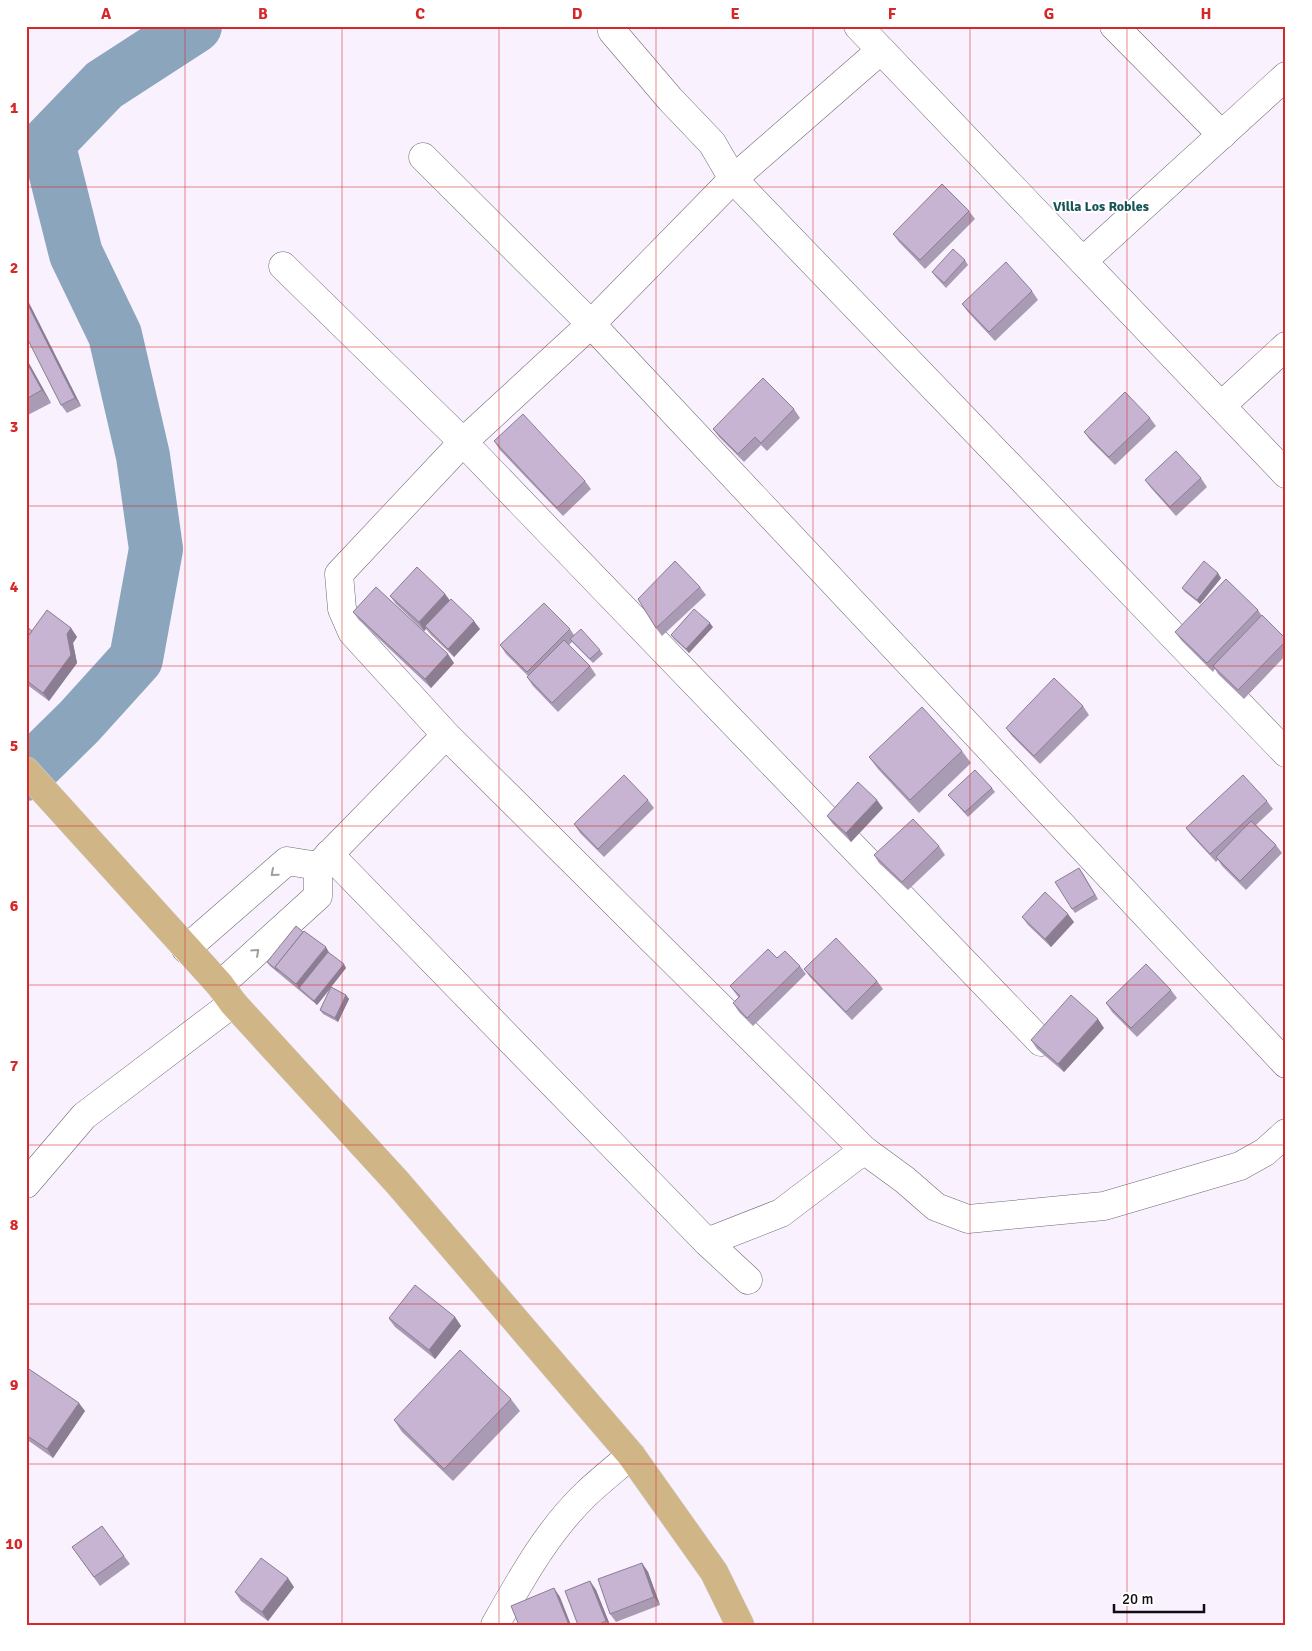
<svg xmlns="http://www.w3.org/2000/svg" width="1312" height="1651" font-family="Signika,sans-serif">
<rect width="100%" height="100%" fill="#f9f2fe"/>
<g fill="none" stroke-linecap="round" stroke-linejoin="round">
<polyline stroke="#8aa5bc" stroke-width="54" points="26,774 79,722 136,659 156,549 143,456 115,335 76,254 48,143 104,85 195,26"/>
<g stroke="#6f6973" stroke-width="29">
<g id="minor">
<polyline points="611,26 612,31 670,99 712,143 733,179 1286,753"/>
<polyline points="858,26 1286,474"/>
<polyline points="1114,26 1222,135"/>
<polyline points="881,50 733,179 591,324 463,442 339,574 342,609 352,632 446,735 864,1150 905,1180 936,1207 968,1219 1104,1206 1240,1166 1265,1152 1286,1133"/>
<polyline points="423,157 591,324 1286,1064"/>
<polyline points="1083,261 1286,76"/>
<polyline points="283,266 463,442 1041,1042"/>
<polyline points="1221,406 1286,346"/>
<polyline points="329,854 707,1242 748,1280"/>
<polyline points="186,949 287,861 318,866"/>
<polyline points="220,985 318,896 318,866 446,735"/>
<polyline points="26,1184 84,1116 233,1003"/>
<polyline points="707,1242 781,1213 864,1150"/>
<path d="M495,1625C521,1579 548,1530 587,1493C601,1480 616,1468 631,1455"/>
</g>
</g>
<g stroke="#d4d4d4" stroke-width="29">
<polyline id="major" points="26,771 220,985 233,1003 397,1182 631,1455 714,1572 740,1625"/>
</g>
<use href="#minor" stroke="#fff" stroke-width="28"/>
<use href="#major" stroke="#d0b586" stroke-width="28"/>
</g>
<g fill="#aa9bb5">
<polygon points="969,211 975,219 925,269 899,242 893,234"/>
<polygon points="965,260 968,265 946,288 935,276 932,272"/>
<polygon points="1032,291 1038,300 995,341 968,312 962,304"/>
<polygon points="28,301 81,406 67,413 61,405"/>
<polygon points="26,358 51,403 26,416"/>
<polygon points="794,409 800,418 767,451 761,445 744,462 719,437 713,429"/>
<polygon points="1150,418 1156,426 1115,465 1090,440 1084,432"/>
<polygon points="494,441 585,481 591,489 563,516 500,450"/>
<polygon points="1201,478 1207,487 1176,516 1151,488 1145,480"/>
<polygon points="1221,578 1200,604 1185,592 1182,588"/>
<polygon points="700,587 706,595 662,636 656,628"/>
<polygon points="445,594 449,600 480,629 454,657 431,635 426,629 424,631 396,604 390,596"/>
<polygon points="1258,610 1262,616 1286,639 1286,655 1244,699 1218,674 1215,669 1213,672 1181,640 1175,632"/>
<polygon points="353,612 454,663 431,688 359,620"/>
<polygon points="26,626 32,631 71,628 77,637 73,643 77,663 49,701 26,684"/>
<polygon points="713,627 689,653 674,639 671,635"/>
<polygon points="570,629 574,635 600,650 603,654 593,663 572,642 569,645 590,666 596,675 558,712 533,686 527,677 528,676 506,654 500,645"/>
<polygon points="1083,706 1089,715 1040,764 1012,736 1006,728"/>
<polygon points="962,751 971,763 919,813 878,769 869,757"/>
<polygon points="992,788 995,792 968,817 948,795"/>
<polygon points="648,800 654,808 604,857 580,833 574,824"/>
<polygon points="1267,801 1273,809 1256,825 1276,845 1282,853 1246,890 1222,866 1218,860 1216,862 1192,836 1186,828"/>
<polygon points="883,808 851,842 833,824 827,816"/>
<polygon points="939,846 945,855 908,890 879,863 874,855"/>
<polygon points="1082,872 1098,899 1075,913 1072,909"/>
<polygon points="1022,917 1074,922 1051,947 1028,925"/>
<polygon points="328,952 346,968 331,987 346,995 349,999 338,1022 323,1014 320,1010 331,988 317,1005 270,966 267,962"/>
<polygon points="777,958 800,966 806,974 753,1026 739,1012 733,1003 739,998 730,986"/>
<polygon points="804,969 877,981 883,989 852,1020 810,977"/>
<polygon points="1171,990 1177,998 1137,1037 1112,1012 1106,1003"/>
<polygon points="1104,1028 1064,1072 1037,1049 1031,1040"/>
<polygon points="455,1317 461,1326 435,1359 395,1327 389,1319"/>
<polygon points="26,1367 85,1411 53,1458 26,1439"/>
<polygon points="511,1399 520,1411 453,1481 402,1432 394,1420"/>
<polygon points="102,1526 130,1564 100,1586 72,1547"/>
<polygon points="642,1563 648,1572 660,1605 616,1622 610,1614"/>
<polygon points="590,1581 596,1590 610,1625 578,1625"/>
<polygon points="294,1587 268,1621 241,1601 235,1592"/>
</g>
<g fill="#8b7e93">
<polygon points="26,298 28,301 81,406 75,398 26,301"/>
<polygon points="26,358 51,403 42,390 26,361"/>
<polygon points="1218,573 1221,578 1200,604 1197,600"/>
<polygon points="445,594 451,602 425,626 426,629 424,631 419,622"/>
<polygon points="474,621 480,629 454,657 448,649"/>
<polygon points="710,623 713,627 689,653 686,649"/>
<polygon points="71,628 77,637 73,643 77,663 49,701 43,693 67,634"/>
<polygon points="448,654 454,663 431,688 425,679"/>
<polygon points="877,800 883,808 851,842 846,833"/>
<polygon points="1068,914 1074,922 1051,947 1045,939"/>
<polygon points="326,947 331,956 299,988 296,984"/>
<polygon points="344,964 346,968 317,1005 314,1001"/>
<polygon points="346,995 349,999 338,1022 335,1018"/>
<polygon points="1098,1019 1104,1028 1064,1072 1058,1064"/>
<polygon points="455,1317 461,1326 435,1359 429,1350"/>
<polygon points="79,1403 85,1411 53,1458 47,1449"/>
<polygon points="642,1563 648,1572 660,1605 654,1597"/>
<polygon points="288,1578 294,1587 268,1621 262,1612"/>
<polygon points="590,1581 596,1590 610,1625 609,1625 606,1621"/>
<polygon points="554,1588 560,1597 571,1625 569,1625"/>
</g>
<g fill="#c6b4d2" stroke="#8b7e93">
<polygon points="942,184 969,211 920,260 893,234"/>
<polygon points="953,249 965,260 944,283 932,272"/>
<polygon points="1006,262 1032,291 989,332 962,304"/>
<polygon points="26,301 75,398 61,405 26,336"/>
<polygon points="26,361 42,390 26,399"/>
<polygon points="763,378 794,409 761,443 755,437 738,454 713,429"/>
<polygon points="1125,392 1150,418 1109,457 1084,432"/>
<polygon points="523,414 585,481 557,508 494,441"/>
<polygon points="1176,451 1201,478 1170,507 1145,480"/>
<polygon points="675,561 700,587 656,628 638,599"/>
<polygon points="1204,561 1218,573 1197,600 1182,588"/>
<polygon points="417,567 445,594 419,622 390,596"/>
<polygon points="1226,579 1258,610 1207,663 1175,632"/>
<polygon points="376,587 448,654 425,679 353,612"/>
<polygon points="451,599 474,621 448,649 425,626"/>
<polygon points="544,603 570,629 527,672 500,645"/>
<polygon points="694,609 710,623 686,649 671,635"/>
<polygon points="47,610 71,628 67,634 71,655 43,693 26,680 26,639"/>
<polygon points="1262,615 1286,639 1286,641 1238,690 1213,666"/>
<polygon points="26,626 32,631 26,639"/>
<polygon points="581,629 600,650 590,659 570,639"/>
<polygon points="564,640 590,666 552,703 527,677"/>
<polygon points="1054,678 1083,706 1034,756 1006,728"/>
<polygon points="922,707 962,751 910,800 869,757"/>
<polygon points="975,770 992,788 965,812 948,795"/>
<polygon points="624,775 648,800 598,849 574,824"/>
<polygon points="1243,775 1267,801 1210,854 1186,828"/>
<polygon points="858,782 877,800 846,833 827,816"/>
<polygon points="913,819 939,846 902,882 874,855"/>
<polygon points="1251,821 1276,845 1240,881 1216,857"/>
<polygon points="1079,868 1095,895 1072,909 1055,882"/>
<polygon points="1045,892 1068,914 1045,939 1022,917"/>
<polygon points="296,926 303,932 275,967 278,971 267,962"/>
<polygon points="304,931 326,947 296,984 275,967"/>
<polygon points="836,938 877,981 846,1012 804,969"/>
<polygon points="768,949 777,958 785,951 800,966 747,1018 733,1003 740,996 730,986"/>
<polygon points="328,952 344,964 314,1001 299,988"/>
<polygon points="1146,964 1171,990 1131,1028 1106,1003"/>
<polygon points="331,987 346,995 335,1018 320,1010"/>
<polygon points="1071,995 1098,1019 1058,1064 1031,1040"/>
<polygon points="415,1285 455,1317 429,1350 389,1318"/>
<polygon points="460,1350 511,1399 444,1469 394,1420"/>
<polygon points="26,1367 79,1403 47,1449 26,1435"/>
<polygon points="102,1526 124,1556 94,1577 72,1547"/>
<polygon points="261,1558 288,1578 262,1612 235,1592"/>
<polygon points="642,1563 654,1597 610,1614 598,1579"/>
<polygon points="590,1581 606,1621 597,1625 578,1625 565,1591"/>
<polygon points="554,1588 569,1625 519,1625 511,1606"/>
</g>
<defs><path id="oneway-chevron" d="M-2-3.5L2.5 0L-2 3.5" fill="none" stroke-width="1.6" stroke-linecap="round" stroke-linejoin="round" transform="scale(1.25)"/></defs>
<g stroke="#9f9fa0">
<use href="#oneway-chevron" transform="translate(274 873) rotate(139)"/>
<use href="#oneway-chevron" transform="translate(256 952) rotate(-42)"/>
</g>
<path fill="none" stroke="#d62828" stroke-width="1" stroke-opacity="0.55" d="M185,26V1625M342,26V1625M499,26V1625M656,26V1625M813,26V1625M970,26V1625M1127,26V1625M26,187H1286M26,347H1286M26,506H1286M26,666H1286M26,826H1286M26,985H1286M26,1145H1286M26,1304H1286M26,1464H1286"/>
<g text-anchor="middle" stroke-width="4" stroke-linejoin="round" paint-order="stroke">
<g font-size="14" font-weight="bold" fill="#185455" stroke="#fff">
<text x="1101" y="211">Villa Los Robles</text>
</g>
</g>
<rect width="1312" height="1651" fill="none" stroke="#ffffff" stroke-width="55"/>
<path d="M1114 1604v8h90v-8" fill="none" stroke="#100e12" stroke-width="2.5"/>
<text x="1122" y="1604" font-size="15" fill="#100e12" stroke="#ffffff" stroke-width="4" paint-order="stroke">20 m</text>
<rect x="28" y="28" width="1256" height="1596" fill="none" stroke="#d62828" stroke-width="2"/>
<g font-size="16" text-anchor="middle" font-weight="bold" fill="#d62828">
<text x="106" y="19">A</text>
<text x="263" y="19">B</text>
<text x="420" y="19">C</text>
<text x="577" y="19">D</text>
<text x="735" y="19">E</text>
<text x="892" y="19">F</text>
<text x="1049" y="19">G</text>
<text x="1206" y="19">H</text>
<text x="14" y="113">1</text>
<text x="14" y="273">2</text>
<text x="14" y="432">3</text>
<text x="14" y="592">4</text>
<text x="14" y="751">5</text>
<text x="14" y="911">6</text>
<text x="14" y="1071">7</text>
<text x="14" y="1230">8</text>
<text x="14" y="1390">9</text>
<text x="14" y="1549">10</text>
</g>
</svg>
